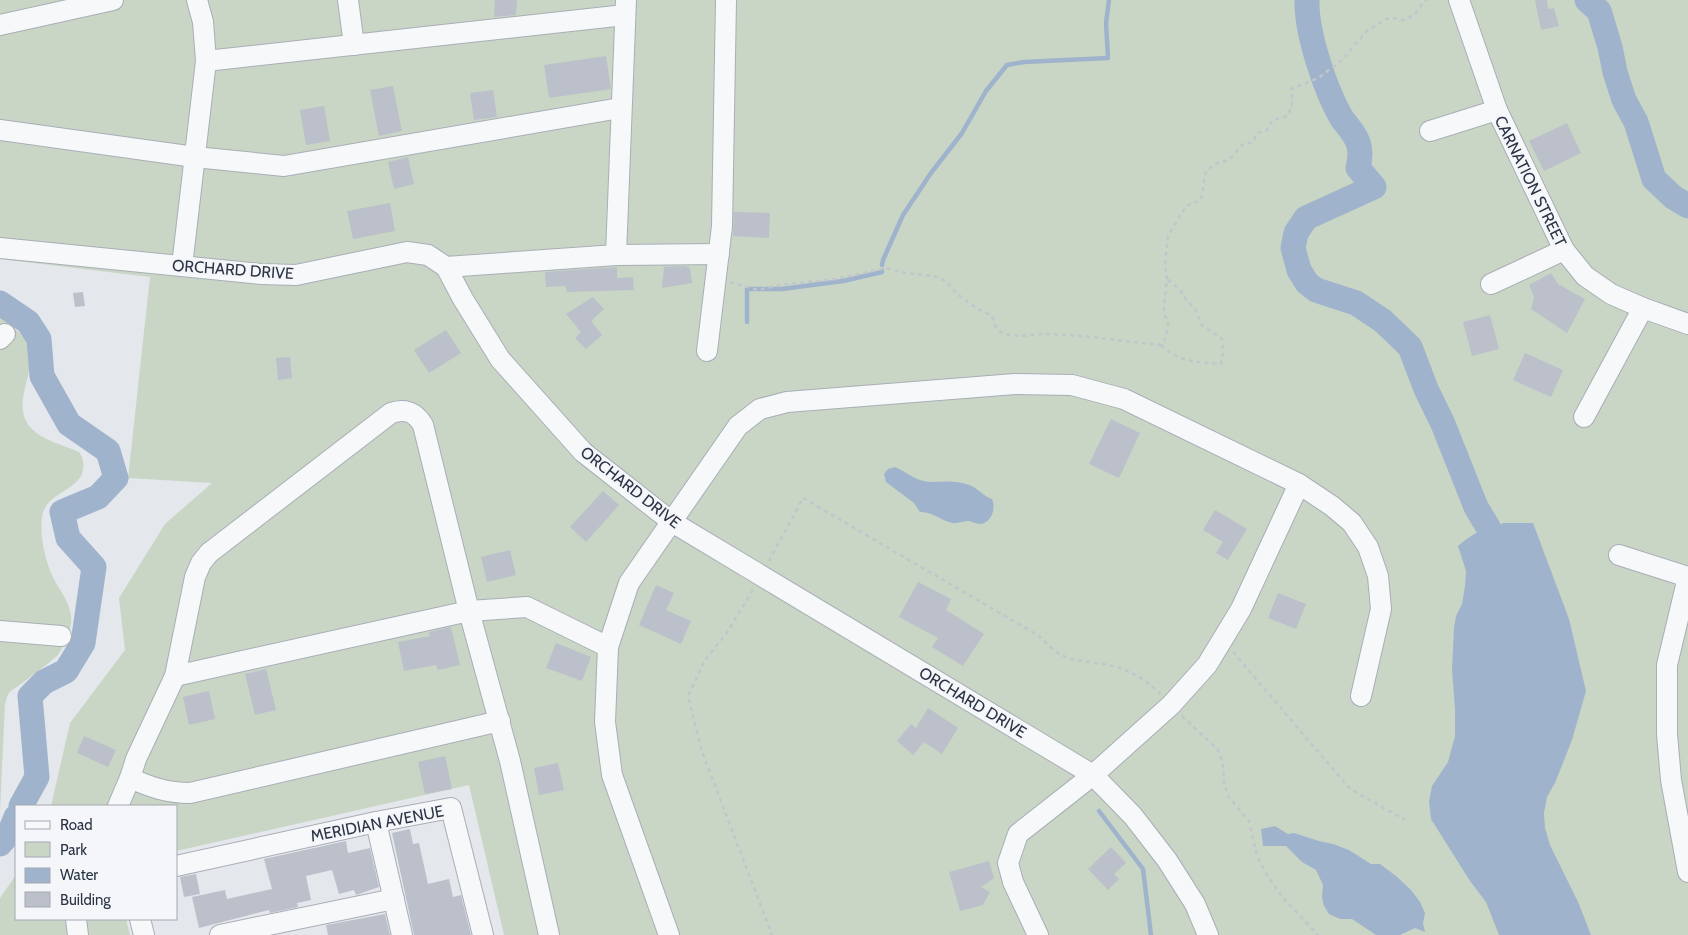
<svg xmlns="http://www.w3.org/2000/svg" width="1688" height="935" font-family="Cabin,sans-serif">
<rect width="100%" height="100%" fill="#e4e7ec"/>
<g fill="#c9d6c5">
<polygon points="0,0 1688,0 1688,935 504,935 469,785 176,851 176,806 51,806 70,723 125,650 119,598 165,524 212,483 128,478 150,277 0,259"/>
<path d="M0,315C8,323 25,336 29,346C38,371 9,404 31,428C43,441 64,445 79,452C85,459 85,473 78,480C66,494 45,496 42,517C40,536 44,555 51,573C59,592 76,606 70,629C68,636 62,650 57,656C46,666 32,675 21,684C17,687 11,690 9,693C7,696 6,701 5,704L0,811Z"/>
<polygon points="16,875 16,919 126,919 130,935 0,935 0,898"/>
</g>
<g fill="#9fb4cc">
<path d="M895,467C907,472 915,481 930,482C943,482 956,480 969,485C978,488 983,496 992,499C996,508 992,523 980,524C977,524 973,522 969,521C963,521 958,524 953,523C941,521 932,511 920,512L914,503L886,482L884,474L888,469Z"/>
<path d="M1504,523H1533L1569,619L1586,691L1572,740L1555,783L1547,797L1544,813L1545,828L1550,845L1579,904L1591,935H1499L1486,902L1470,881L1431,819L1429,802L1432,786L1448,762L1455,736V709L1452,670L1454,628L1456,616L1462,604L1465,586L1466,571L1458,546C1473,533 1484,528 1504,523Z"/>
<polygon points="1275,826 1288,834 1294,833 1319,841 1333,844 1349,850 1371,864 1380,864 1396,876 1411,890 1420,902 1425,913 1423,923 1425,932 1415,928 1400,935 1376,935 1352,919 1340,919 1329,914 1324,906 1322,897 1323,885 1316,870 1302,862 1286,846 1263,846 1261,829"/>
</g>
<g fill="none" stroke-linecap="round" stroke-linejoin="round">
<g stroke="#9fb4cc" stroke-width="4.5">
<polyline points="882,265 883,260 903,215 931,173 962,133 986,91 1007,65 1024,62 1108,58 1106,23 1109,0"/>
<polyline points="747,322 747,289 782,289 843,281 882,272 882,270"/>
<polyline points="1099,811 1143,869 1151,935"/>
</g>
<g stroke="#9fb4cc" stroke-width="25">
<path d="M1307,0C1306,32 1325,89 1341,117C1347,126 1357,136 1359,146C1361,154 1360,160 1358,168L1374,187L1306,218L1296,233L1293,248L1299,270L1307,283L1316,290L1356,303L1383,321L1410,347L1426,389L1443,424L1476,507L1488,527L1499,558"/>
<polyline points="1587,0 1599,11 1610,47 1615,72 1624,100 1636,122 1654,179 1673,197 1688,206"/>
<polyline points="0,303 28,322 39,339 42,376 69,424 108,451 116,478 98,497 62,512 68,538 94,567 83,643 66,671 44,682 30,696 37,777 21,806"/>
<polyline points="0,844 9,834 16,817"/>
</g>
</g>
<g fill="#bbc0ca">
<polygon points="495,0 517,0 516,15 494,17"/>
<polygon points="1535,0 1547,0 1548,9 1554,8 1559,26 1541,30"/>
<polygon points="606,56 611,89 549,98 544,65"/>
<polygon points="393,86 402,131 379,136 370,90"/>
<polygon points="493,90 497,117 474,120 470,93"/>
<polygon points="324,106 330,141 306,145 300,110"/>
<polygon points="1567,123 1581,153 1544,171 1529,141"/>
<polygon points="408,157 414,184 394,189 388,162"/>
<polygon points="390,203 395,231 353,239 347,211"/>
<polygon points="734,212 770,213 769,238 733,236"/>
<polygon points="685,266 690,268 692,283 662,288 664,267"/>
<polygon points="617,267 617,278 633,277 634,290 567,292 565,286 546,287 545,272"/>
<polygon points="1551,273 1558,284 1585,299 1567,333 1531,309 1534,297 1529,285"/>
<polygon points="83,292 85,306 75,307 73,293"/>
<polygon points="593,297 604,309 591,321 602,335 586,349 575,338 581,332 566,314"/>
<polygon points="1490,315 1499,349 1472,356 1463,322"/>
<polygon points="446,330 461,353 429,373 414,350"/>
<polygon points="1525,353 1563,370 1551,397 1513,380"/>
<polygon points="290,357 292,378 278,380 276,358"/>
<polygon points="1111,419 1140,433 1119,478 1089,464"/>
<polygon points="603,491 619,505 586,542 570,527"/>
<polygon points="1215,510 1247,529 1228,560 1216,553 1223,542 1203,530"/>
<polygon points="510,550 516,575 487,582 481,557"/>
<polygon points="918,582 951,599 946,610 984,634 963,666 932,647 938,638 899,617"/>
<polygon points="656,585 674,593 666,610 691,621 681,644 639,625"/>
<polygon points="1278,593 1306,604 1296,629 1268,618"/>
<polygon points="451,627 460,665 438,670 436,665 404,671 398,642 430,636 429,632"/>
<polygon points="556,643 591,657 582,681 546,668"/>
<polygon points="266,669 276,710 255,715 245,674"/>
<polygon points="209,691 215,719 189,725 183,697"/>
<polygon points="928,708 958,728 942,754 924,742 913,755 897,741 911,724 916,728"/>
<polygon points="84,736 116,750 108,767 77,753"/>
<polygon points="445,756 452,789 425,794 418,762"/>
<polygon points="558,763 564,790 539,795 534,768"/>
<polygon points="410,829 413,844 419,843 428,884 449,879 453,897 461,895 471,935 414,935 392,833"/>
<polygon points="346,841 348,853 370,848 379,887 356,895 354,890 339,894 332,870 306,876 311,900 297,903 298,907 270,913 269,910 199,928 192,897 225,890 227,899 272,889 264,859"/>
<polygon points="1111,847 1126,863 1114,874 1119,879 1108,890 1088,869"/>
<polygon points="989,861 994,878 981,887 990,892 983,905 960,911 949,872"/>
<polygon points="196,874 200,894 184,897 180,877"/>
<polygon points="385,914 390,935 328,935 326,925"/>
</g>
<g fill="none" stroke-linecap="round" stroke-linejoin="round">
<g stroke="#a9aeb7" stroke-width="22">
<g id="minor">
<polyline points="348,0 354,45"/>
<polyline points="1459,0 1497,110 1564,250 1585,276 1611,294 1643,308 1688,324"/>
<polyline points="0,25 113,0"/>
<polyline points="206,61 625,15"/>
<polyline points="0,130 195,157 284,166 620,108"/>
<polyline points="1430,131 1497,110"/>
<polyline points="0,248 261,274 296,275 407,252 428,255 446,267 463,299 500,359 583,452 672,522 1093,775 1133,816 1167,860 1195,904 1208,935"/>
<polyline points="616,255 626,0"/>
<polyline points="182,266 206,61 203,22 197,0"/>
<polyline points="446,267 616,255 719,254"/>
<polyline points="1491,284 1564,250"/>
<polyline points="0,339 5,334"/>
<polyline points="707,351 722,226 726,0"/>
<polyline points="1584,417 1643,308"/>
<polyline points="1619,555 1688,577"/>
<polyline points="1688,577 1667,665 1667,734 1671,780 1688,872"/>
<polyline points="0,631 61,636"/>
<polyline points="175,676 469,611 527,607 608,647"/>
<path d="M130,778C150,787 167,793 190,793L500,721"/>
<path d="M118,806L130,778L136,759L175,676L195,577L201,563L209,553L391,413C406,408 415,412 423,425L469,611L510,761L549,935"/>
<polyline points="376,822 402,935"/>
<polyline points="176,866 376,822 451,808 483,935"/>
<polyline points="76,919 78,935"/>
<polyline points="140,919 144,935"/>
<polyline points="220,935 394,899"/>
<polyline points="669,935 612,775 605,722 608,647 629,583 738,426 760,409 787,402 1015,384 1072,385 1124,399 1299,484 1332,506 1352,523 1368,547 1378,576 1381,609 1361,696"/>
<polyline points="1038,935 1013,882 1008,863 1018,834 1093,775 1171,705 1207,665 1241,609 1299,484"/>
</g>
</g>
<g stroke="#c2c5cb" stroke-width="2.5" stroke-dasharray="4 4" stroke-linecap="butt">
<path d="M730,282L758,290L779,285L836,279L886,268L906,273L937,277L947,282L957,294L978,309L992,316C994,321 995,329 1001,332C1014,339 1032,334 1046,334C1085,335 1123,341 1161,345L1165,339L1168,327V320L1164,315V305L1167,279L1165,265L1168,236L1186,206L1201,200L1206,171L1215,164L1229,160L1242,145L1253,142L1257,133L1267,130L1273,120L1288,116L1293,100L1291,89L1318,78L1340,62L1367,31L1386,19L1393,18L1402,20L1409,18L1416,13L1424,1L1427,0"/>
<path d="M1161,345C1179,362 1197,362 1221,364L1223,353L1222,339L1202,325L1195,309L1183,296L1182,292L1167,279"/>
<path d="M769,561L803,498L1039,636C1047,644 1055,653 1066,657C1076,661 1086,661 1096,663C1122,666 1143,676 1160,694"/>
<polyline points="753,590 726,634 705,660 688,696 701,749 772,935"/>
<polyline points="1233,652 1350,789 1405,820"/>
<polyline points="1182,716 1218,750 1223,764 1224,782 1228,796 1249,821 1257,856 1267,875 1283,898 1318,935"/>
</g>
<use href="#minor" stroke="#f7f8fa" stroke-width="20"/>
</g>
<g text-anchor="middle" stroke-width="4.5" stroke-linejoin="round" paint-order="stroke">
<g font-size="16" fill="#2b3445" stroke="#f4f6f9">
<text transform="translate(1531 181) rotate(64)" y="6">CARNATION STREET</text>
<text transform="translate(233 269) rotate(4)" y="6">ORCHARD DRIVE</text>
<text transform="translate(631 487) rotate(38)" y="6">ORCHARD DRIVE</text>
<text transform="translate(973 702) rotate(31)" y="6">ORCHARD DRIVE</text>
<text transform="translate(377 823) rotate(-11)" y="6">MERIDIAN AVENUE</text>
</g>
</g>
<rect x="15" y="805" width="162" height="115" fill="#f4f6f9" stroke="#a4a8b1"/>
<rect x="25" y="821" width="25" height="8" fill="#f7f8fa" stroke="#a4a8b1"/>
<text x="60" y="830" font-size="15" fill="#2b3445">Road</text>
<rect x="25" y="842" width="25" height="15" fill="#c9d6c5" stroke="#a4a8b1"/>
<text x="60" y="855" font-size="15" fill="#2b3445">Park</text>
<rect x="25" y="868" width="25" height="15" fill="#9fb4cc" stroke="#a4a8b1"/>
<text x="60" y="880" font-size="15" fill="#2b3445">Water</text>
<rect x="25" y="892" width="25" height="15" fill="#bbc0ca" stroke="#a4a8b1"/>
<text x="60" y="905" font-size="15" fill="#2b3445">Building</text>
</svg>
